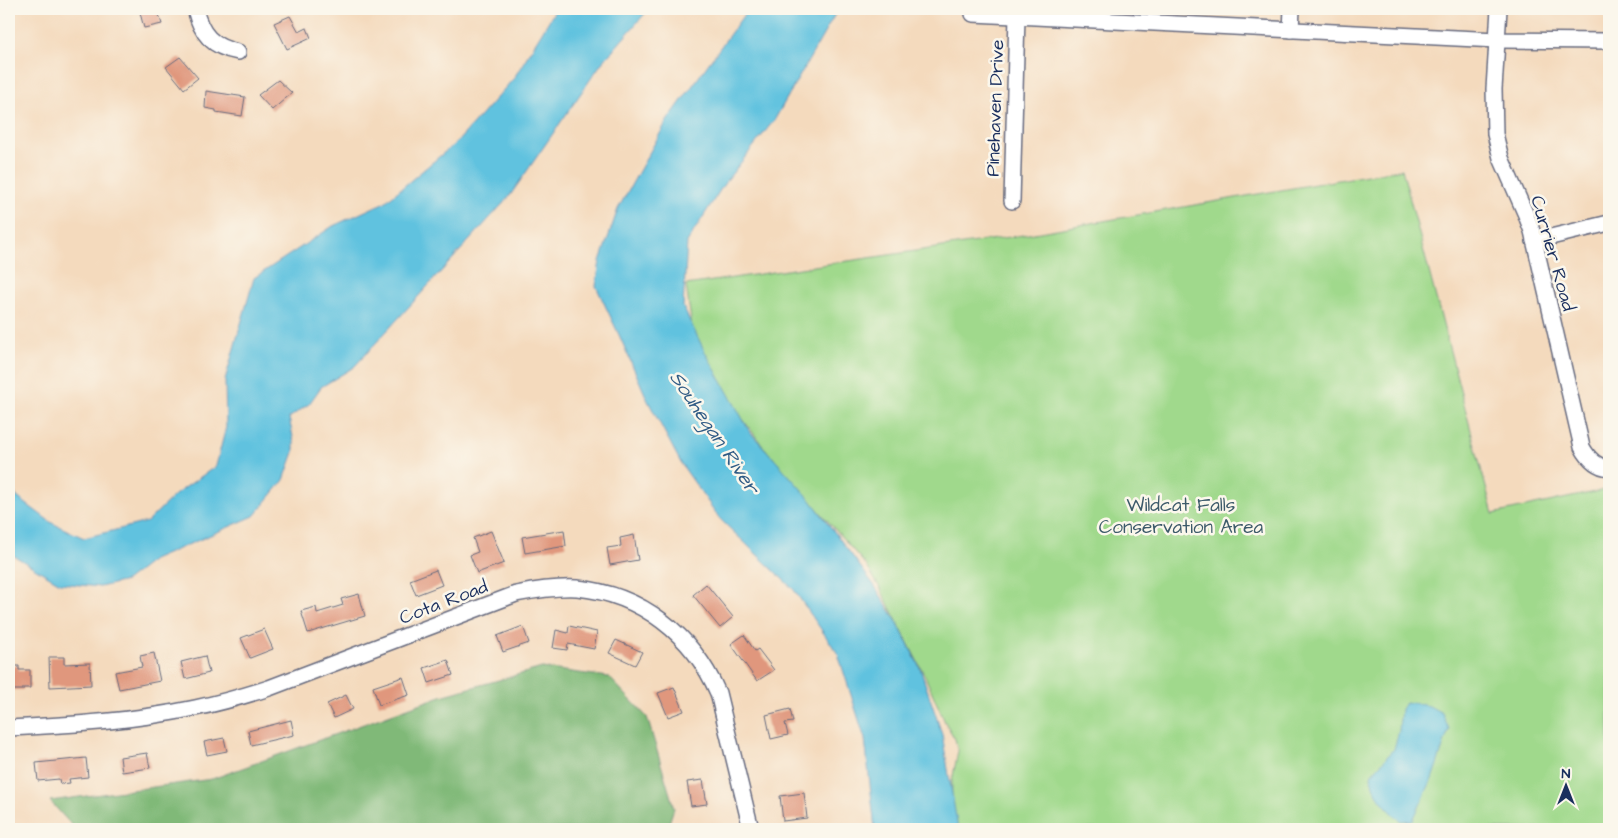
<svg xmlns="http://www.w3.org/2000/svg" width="1618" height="838" font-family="'Architects Daughter',sans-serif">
<rect width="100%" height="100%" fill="#fbf7ec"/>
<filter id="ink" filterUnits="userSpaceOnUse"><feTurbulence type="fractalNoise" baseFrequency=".02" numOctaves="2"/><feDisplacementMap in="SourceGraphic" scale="10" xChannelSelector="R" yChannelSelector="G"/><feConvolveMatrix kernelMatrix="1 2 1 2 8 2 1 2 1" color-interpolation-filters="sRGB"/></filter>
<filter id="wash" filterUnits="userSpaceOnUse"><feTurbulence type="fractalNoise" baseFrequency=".0096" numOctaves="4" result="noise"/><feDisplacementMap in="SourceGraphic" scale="20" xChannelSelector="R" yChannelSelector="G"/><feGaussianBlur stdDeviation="1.12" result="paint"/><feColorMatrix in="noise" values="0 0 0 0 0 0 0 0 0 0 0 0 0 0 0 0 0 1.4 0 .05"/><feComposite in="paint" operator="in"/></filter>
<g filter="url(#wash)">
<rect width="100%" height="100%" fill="#f4dabd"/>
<polygon fill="#a0d98c" stroke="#5e8475" points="1402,169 1493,514 1609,489 1609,829 951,829 952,781 958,751 955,739 945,722 924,674 880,588 866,565 762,445 711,376 693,334 686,285 1017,236"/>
<polygon fill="#80b978" stroke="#4e746b" points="542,668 609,677 647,717 674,808 667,829 75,829 50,801 212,779 441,696"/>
<g fill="#61c2df" stroke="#3e789e">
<polygon points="556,9 649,9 601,64 509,197 354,367 321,387 309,404 289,418 294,442 294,452 284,480 254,516 153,560 126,581 100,587 60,583 11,554 9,552 9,485 17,497 52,523 84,538 147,522 176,494 216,466 226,427 225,380 254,278 333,226 385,202 458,141 514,78"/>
<polygon points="748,9 838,9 775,119 724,184 687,242 683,307 703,348 750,432 810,499 874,585 897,622 920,668 942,734 958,829 875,829 865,739 838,654 794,590 720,519 682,465 648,401 620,337 596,286 600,261 618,209 667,121"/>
<path d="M1406,702L1429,706L1442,713L1449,729L1432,779L1413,820L1401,821C1388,809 1372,794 1371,775L1394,749L1399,731L1401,709Z"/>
</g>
<g id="blocks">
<g fill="#e0977d">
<polygon points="139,9 157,9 162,24 144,28"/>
<polygon points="290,16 299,32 307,28 311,38 287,49 274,23"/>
<polygon points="180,57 198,78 184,89 166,67"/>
<polygon points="278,80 292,93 272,110 258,95"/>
<polygon points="206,91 245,97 242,116 216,112 216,110 205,108"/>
<polygon points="564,530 566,546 525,553 522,537"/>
<polygon points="491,531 504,563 477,573 470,555 478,552 473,538"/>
<polygon points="634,535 638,560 610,565 607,548 621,546 620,538"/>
<polygon points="436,570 442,585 416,595 410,580"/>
<polygon points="706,584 733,617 720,628 693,595"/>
<polygon points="359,594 365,616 308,633 301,611 316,607 317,613 343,605 341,599"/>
<polygon points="523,626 529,643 503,652 497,636"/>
<polygon points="569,626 597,632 594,649 568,644 567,650 553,648 556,630 568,633"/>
<polygon points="264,629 273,649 250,658 241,638"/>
<polygon points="744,635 755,651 758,649 774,670 757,681 731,644"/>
<polygon points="616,640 642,652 635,665 609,653"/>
<polygon points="154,653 160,681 119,689 115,672 142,667 140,656"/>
<polygon points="205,656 209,673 185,679 181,662"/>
<polygon points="49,657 64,657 64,664 90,663 91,685 50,687"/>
<polygon points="448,660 453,675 429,683 424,668"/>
<polygon points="9,666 19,666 19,670 30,670 30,688 23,688 23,690 10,690"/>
<polygon points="403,677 409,695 379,705 373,687"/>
<polygon points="674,687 684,711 668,717 658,693"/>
<polygon points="346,695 353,709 334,718 327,704"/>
<polygon points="790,709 793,722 785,723 788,735 771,739 766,715"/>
<polygon points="291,720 294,735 251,745 248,731"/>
<polygon points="224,738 227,751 207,755 204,742"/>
<polygon points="147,753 150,768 122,772 120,757"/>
<polygon points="86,758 88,777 69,779 70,783 60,784 59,779 38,781 36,763"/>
<polygon points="703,780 707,804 691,806 687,782"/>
<polygon points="804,793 807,818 783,821 780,796"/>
</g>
</g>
</g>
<g filter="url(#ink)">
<use href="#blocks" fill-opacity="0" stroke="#676b7f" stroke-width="1"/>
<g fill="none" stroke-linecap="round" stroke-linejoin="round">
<g stroke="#676b7f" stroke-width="18">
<g id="minor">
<path d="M195,9C201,34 212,47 238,52"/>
<path d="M1499,9L1494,89L1495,134L1501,158L1526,215L1532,231L1582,447C1588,458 1597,467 1609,468"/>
<polyline points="973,14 1497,40 1609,41"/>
<polyline points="1291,30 1292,9"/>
<polyline points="1012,201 1017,16"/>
<polyline points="1534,241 1609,223"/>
<path d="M9,728C71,725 134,721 195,708C220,703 244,696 269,688L516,594C536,590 556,587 577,588C641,594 693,635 718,693L751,829"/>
</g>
</g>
<use href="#minor" stroke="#fff" stroke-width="15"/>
</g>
</g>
<g text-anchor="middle" stroke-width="5" stroke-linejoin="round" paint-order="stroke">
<g font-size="19" fill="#1b2f5e" stroke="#fbf7ec">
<text transform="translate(994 108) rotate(-88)" y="7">Pinehaven Drive</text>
<text transform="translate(1554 253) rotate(74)" y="7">Currier Road</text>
<text transform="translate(443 601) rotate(-21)" y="7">Cota Road</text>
</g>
<g font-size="19" fill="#3c5a6a" stroke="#fbf7ec">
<text x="1181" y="511">Wildcat Falls<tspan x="1181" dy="22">Conservation Area</tspan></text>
</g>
<g font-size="20" font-style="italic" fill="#305b85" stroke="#fbf7ec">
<text transform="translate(715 432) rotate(56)" y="7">Souhegan River</text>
</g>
</g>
<rect width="1618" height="838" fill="none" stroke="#fbf7ec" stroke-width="30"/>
<g transform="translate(1566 786)" stroke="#fbf7ec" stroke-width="4" paint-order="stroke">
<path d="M0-4L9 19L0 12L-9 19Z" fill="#1b2f5e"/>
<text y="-8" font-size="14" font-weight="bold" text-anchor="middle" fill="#1b2f5e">N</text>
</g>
</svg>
